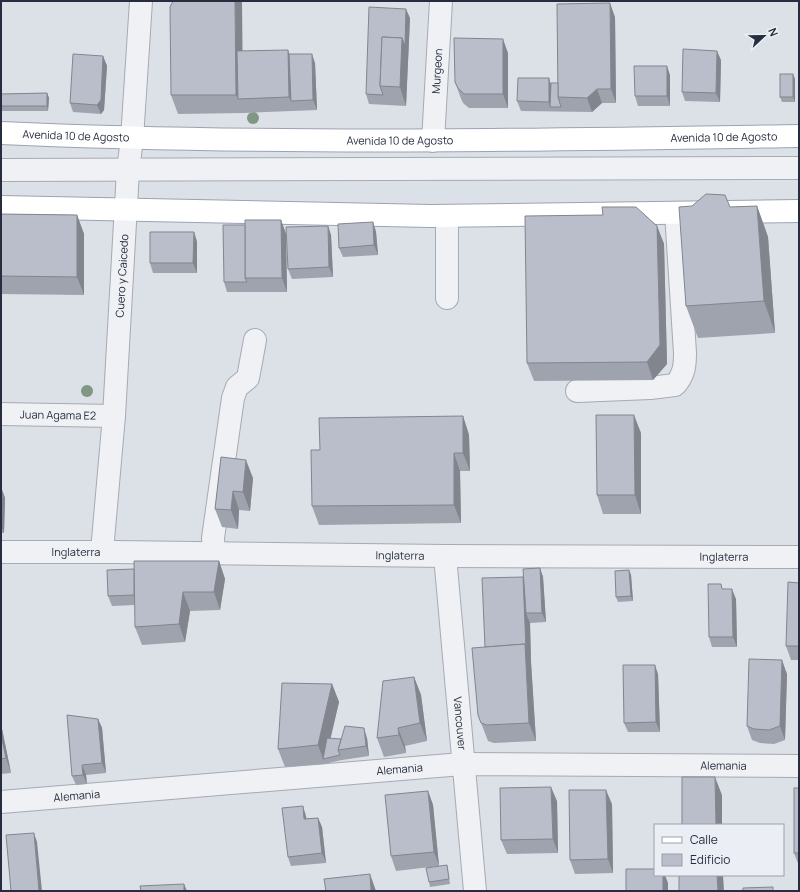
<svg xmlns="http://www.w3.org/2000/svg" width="800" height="892" font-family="Manrope,sans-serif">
<rect width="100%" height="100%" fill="#dce0e7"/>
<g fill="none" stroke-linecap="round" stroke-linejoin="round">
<g stroke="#a5aab4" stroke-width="24">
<g id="minor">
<path id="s1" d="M433,141L441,1"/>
<polyline points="1,170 799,168"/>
<polyline points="447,298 447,216"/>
<path d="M577,391L650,388L675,385C684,375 685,366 685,353L676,213"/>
<path id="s2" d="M1,414L114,416"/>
<path id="s3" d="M102,551L114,416L128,170L132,139L141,1"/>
<path id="s4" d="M1,552H115L445,556L799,557"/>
<polyline points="214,553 213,538 233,398 237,387 248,378 255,340"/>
<path id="s5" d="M445,556L475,891"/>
<path id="s6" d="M1,802L462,764L799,766"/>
</g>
</g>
<g stroke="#9ba3b3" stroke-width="24">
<g id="major">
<path id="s7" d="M1,133C267,145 533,140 799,136"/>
<polyline points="1,207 431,216 799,211"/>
</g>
</g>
<use href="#minor" stroke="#eff1f5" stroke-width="22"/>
<use href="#major" stroke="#fff" stroke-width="22"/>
</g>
<g fill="#819683">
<circle cx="253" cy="118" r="6"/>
<circle cx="87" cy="391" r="6"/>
</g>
<g fill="#9fa3ae">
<polygon points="615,17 616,103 602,103 592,112 521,111 517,101 558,83"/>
<polygon points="410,18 406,106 369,104 366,94"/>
<polygon points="242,51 289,54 315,63 317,110 243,113 178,114 171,95"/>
<polygon points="508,53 508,108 469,108 463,103 460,96 455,82"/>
<polygon points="103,56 107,66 104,110 101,114 73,112 70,103"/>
<polygon points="721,60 720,102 685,101 682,92"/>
<polygon points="793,74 795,79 795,102 782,102 780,97"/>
<polygon points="670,75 670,106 638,106 635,96"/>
<polygon points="47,93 49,98 48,111 1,111 1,94"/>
<polygon points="692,206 730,207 757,206 768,237 775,333 698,338 686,306"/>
<polygon points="1,214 77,215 84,234 84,295 1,294"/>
<polygon points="603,215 657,226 664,244 667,364 653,380 534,381 527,363"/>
<polygon points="281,220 286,234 287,292 227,292 224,282 245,225"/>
<polygon points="373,222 376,232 378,255 343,257 339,248"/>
<polygon points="328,226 331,235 333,277 292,279 288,269"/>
<polygon points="194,232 197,242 197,273 153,273 150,263"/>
<polygon points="463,416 469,435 470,471 460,471 461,523 319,525 312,506 320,450"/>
<polygon points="641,433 641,514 603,514 597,495"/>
<polygon points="221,457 253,478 250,511 239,510 238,529 222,527 215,509"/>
<polygon points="1,487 5,498 4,533 1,533"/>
<polygon points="219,561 225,579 220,610 190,611 185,642 142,645 135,627 135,605 112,606 108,596 134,569"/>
<polygon points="540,568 543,577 546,622 530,623 531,662 536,741 494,743 488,741 478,715 485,647 524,579"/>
<polygon points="629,570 631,575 633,601 618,602 616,597"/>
<polygon points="799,583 799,660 791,660 786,646"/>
<polygon points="723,589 736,599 737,647 712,647 709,637"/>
<polygon points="658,674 660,732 628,732 624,723"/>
<polygon points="787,674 785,740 774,744 760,743 752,740 747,726"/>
<polygon points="414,677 421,695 427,741 405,746 406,753 384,757 377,738"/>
<polygon points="332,684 339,702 330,739 341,739 367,738 369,756 342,760 324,764 285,767 278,749"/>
<polygon points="98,719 102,728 106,773 86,775 87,784 76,785 72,776"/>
<polygon points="1,724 11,773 1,774"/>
<polygon points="799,788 799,866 794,853"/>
<polygon points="428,791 433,805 439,866 396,871 391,856"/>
<polygon points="557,801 558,853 507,854 501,840"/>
<polygon points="612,804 613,873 575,874 570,860"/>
<polygon points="306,816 306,819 318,818 322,827 326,863 291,866 288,857"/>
<polygon points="447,865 448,870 450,884 430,887 429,882"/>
</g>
<g fill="#82858d">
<polygon points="235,1 242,1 243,99 238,99 236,95"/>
<polygon points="610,3 615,17 616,103 611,89"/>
<polygon points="406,9 410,18 406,106 400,87 402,38"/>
<polygon points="503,39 508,53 508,108 503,94"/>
<polygon points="288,50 293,64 291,101 289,97"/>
<polygon points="717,51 721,60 720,102 716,93"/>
<polygon points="312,54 315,63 317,110 313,100"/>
<polygon points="103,56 107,66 104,110 101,114 97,105"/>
<polygon points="667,66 670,75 670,106 667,96"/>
<polygon points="793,74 795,79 795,102 793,97"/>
<polygon points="549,78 552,88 550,107 549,102"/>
<polygon points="597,89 602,103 592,112 587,98"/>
<polygon points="47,93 49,98 48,111 47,106"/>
<polygon points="757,206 768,237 775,333 764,301"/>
<polygon points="77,215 84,234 84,295 77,277"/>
<polygon points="281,220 286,234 287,292 282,278"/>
<polygon points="373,222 376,232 378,255 374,245"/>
<polygon points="328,226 331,235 333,277 329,267"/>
<polygon points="657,226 664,244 667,364 653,380 647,362"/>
<polygon points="194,232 197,242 197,273 193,263"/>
<polygon points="634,415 641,433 641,514 635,495"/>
<polygon points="463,416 469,435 470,471 463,453"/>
<polygon points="454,453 460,471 461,523 454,505"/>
<polygon points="246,460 253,478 250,511 243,492"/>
<polygon points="1,487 5,498 4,533 1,525"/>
<polygon points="233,491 239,510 238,529 231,510"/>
<polygon points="219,561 225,579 220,610 214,592"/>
<polygon points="540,568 543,577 546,622 542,613"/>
<polygon points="629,570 631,575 633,601 631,596"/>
<polygon points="523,577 528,591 526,613 530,623 531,662 536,741 529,723 525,644"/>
<polygon points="732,589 736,599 737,647 733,637"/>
<polygon points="183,592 190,611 185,642 179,624"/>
<polygon points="782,660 787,674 785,740 780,726"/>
<polygon points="655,665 658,674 660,732 656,722"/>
<polygon points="414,677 421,695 427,741 420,723"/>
<polygon points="332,684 339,702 326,758 323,759 318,745"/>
<polygon points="98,719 102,728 106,773 102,763"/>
<polygon points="1,724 11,773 6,758 1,735"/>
<polygon points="364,728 367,738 369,756 366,746"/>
<polygon points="398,728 405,746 406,753 399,735"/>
<polygon points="82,765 86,775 87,784 83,775"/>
<polygon points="715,777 722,795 722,825 716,825"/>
<polygon points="551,787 557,801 558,853 553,839"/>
<polygon points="606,790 612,804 613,873 608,859"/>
<polygon points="428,791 433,805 439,866 434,852"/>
<polygon points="303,806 306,816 308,829 304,819"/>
<polygon points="318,818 322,827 326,863 322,853"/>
<polygon points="34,833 37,842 42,891 39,891"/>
<polygon points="370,874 376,891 371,891"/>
<polygon points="663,875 665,875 668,883 668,891 663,891"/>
<polygon points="717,875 723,875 724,891 718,891"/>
<polygon points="184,884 187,891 184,891"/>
</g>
<g fill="#b9beca" stroke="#82858d">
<polygon points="173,1 235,1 236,95 171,95 170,7"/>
<polygon points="610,3 611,89 597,89 587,98 558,97 557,4"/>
<polygon points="369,7 406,9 405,46 402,38 382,37 380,86 383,95 366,94"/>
<polygon points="382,37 402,38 400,87 380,86"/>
<polygon points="454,38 503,39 503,94 464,94 458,88 455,82"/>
<polygon points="683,49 717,51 716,93 682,92"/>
<polygon points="288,50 289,97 238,99 237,51"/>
<polygon points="73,54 103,56 101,100 97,105 70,103"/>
<polygon points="289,54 312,54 313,100 291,101"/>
<polygon points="634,66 667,66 667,96 635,96"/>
<rect x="780" y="74" width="13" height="23"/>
<polygon points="518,78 549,78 549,102 517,101"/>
<polygon points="551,83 558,83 558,97 561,107 550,107"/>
<polygon points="47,93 47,106 1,106 1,94"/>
<polygon points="706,194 725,195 730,207 757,206 764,301 686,306 679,207 692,206"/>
<polygon points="602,207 636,207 657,226 660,345 647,362 527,363 525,216 603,215"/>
<polygon points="1,214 77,215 77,277 1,276"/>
<polygon points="245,220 281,220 282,278 245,278"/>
<polygon points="373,222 374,245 339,248 338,224"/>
<polygon points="223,225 245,225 245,278 247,282 224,282"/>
<polygon points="328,226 329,267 288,269 286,227"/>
<polygon points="150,232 194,232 193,263 150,263"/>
<polygon points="596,415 634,415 635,495 597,495"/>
<polygon points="463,416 463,453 454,453 454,505 312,506 311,450 320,450 319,418"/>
<polygon points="221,457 246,460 243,492 233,491 231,510 215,509"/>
<polygon points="134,561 219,561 214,592 183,592 179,624 135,627"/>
<polygon points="540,568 542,613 526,613 523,569"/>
<polygon points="134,569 134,595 108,596 107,570"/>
<polygon points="629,570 631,596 616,597 615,571"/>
<polygon points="523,577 526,648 525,644 485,647 482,578"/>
<polygon points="788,582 799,583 799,646 786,646"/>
<polygon points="708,584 721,584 722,589 732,589 733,637 709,637"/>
<polygon points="525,644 529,723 487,725 481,723 478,715 472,648"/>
<polygon points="749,659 782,660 780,726 769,730 754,729 747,726"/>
<polygon points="623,665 655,665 656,722 624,723"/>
<polygon points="414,677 420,723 398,728 399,735 377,738 383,681"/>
<polygon points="282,683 332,684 318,745 278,749"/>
<polygon points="67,715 98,719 102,763 82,765 83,775 72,776"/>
<polygon points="345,726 364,728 366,746 338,750"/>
<polygon points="1,735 6,758 1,759"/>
<polygon points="327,738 341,739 338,750 340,755 323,759"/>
<polygon points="682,777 715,777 716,825 682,825"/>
<polygon points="551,787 553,839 501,840 500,788"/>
<rect x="794" y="788" width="5" height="65"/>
<polygon points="569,790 606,790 608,859 570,860"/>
<polygon points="428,791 434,852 391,856 385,795"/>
<polygon points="303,806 304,819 318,818 322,853 288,857 282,808"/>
<polygon points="34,833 39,891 11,891 6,835"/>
<polygon points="447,865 449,879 429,882 426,868"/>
<polygon points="626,869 655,869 655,875 663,875 663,891 626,891"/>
<polygon points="370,874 371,891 326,891 324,879"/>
<polygon points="679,875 717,875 718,891 679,891"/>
<polygon points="184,884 184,891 141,891 140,886"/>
<polygon points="773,887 773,891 743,891 743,888"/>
</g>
<g text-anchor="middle" stroke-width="3" stroke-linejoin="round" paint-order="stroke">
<g font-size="11" fill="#252d3e" stroke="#ebeff5">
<text dy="4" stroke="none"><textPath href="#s1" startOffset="70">Murgeon</textPath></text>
<text dy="4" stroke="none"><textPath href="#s7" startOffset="75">Avenida 10 de Agosto</textPath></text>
<text dy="4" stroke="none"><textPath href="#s7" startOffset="723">Avenida 10 de Agosto</textPath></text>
<text dy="4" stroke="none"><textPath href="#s7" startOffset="399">Avenida 10 de Agosto</textPath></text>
<text dy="4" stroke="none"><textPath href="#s3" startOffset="276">Cuero y Caicedo</textPath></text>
<text dy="4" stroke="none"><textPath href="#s2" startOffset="57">Juan Agama E2</textPath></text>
<text dy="4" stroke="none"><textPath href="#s4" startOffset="75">Inglaterra</textPath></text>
<text dy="4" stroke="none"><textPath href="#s4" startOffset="399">Inglaterra</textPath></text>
<text dy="4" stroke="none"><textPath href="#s4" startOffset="723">Inglaterra</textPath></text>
<text dy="4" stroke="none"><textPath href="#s5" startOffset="168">Vancouver</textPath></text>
<text dy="4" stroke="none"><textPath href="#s6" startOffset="724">Alemania</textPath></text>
<text dy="4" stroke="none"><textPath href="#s6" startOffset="400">Alemania</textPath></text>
<text dy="4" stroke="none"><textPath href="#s6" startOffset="76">Alemania</textPath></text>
</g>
</g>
<rect width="800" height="892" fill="none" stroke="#252d3e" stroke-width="4"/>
<rect x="654" y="824" width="130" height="52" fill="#ebeff5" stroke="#9ca1ac"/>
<rect x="662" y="837" width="20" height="6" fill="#ffffff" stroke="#9ca1ac"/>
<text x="690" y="844" font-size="12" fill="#252d3e">Calle</text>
<rect x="662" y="854" width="20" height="12" fill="#b9beca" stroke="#9ca1ac"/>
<text x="690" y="864" font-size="12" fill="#252d3e">Edificio</text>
<g transform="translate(764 36) rotate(68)" stroke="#ebeff5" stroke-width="3" paint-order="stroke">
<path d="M0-3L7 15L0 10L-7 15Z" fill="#252d3e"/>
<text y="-6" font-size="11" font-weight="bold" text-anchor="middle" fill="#252d3e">N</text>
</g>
</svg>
